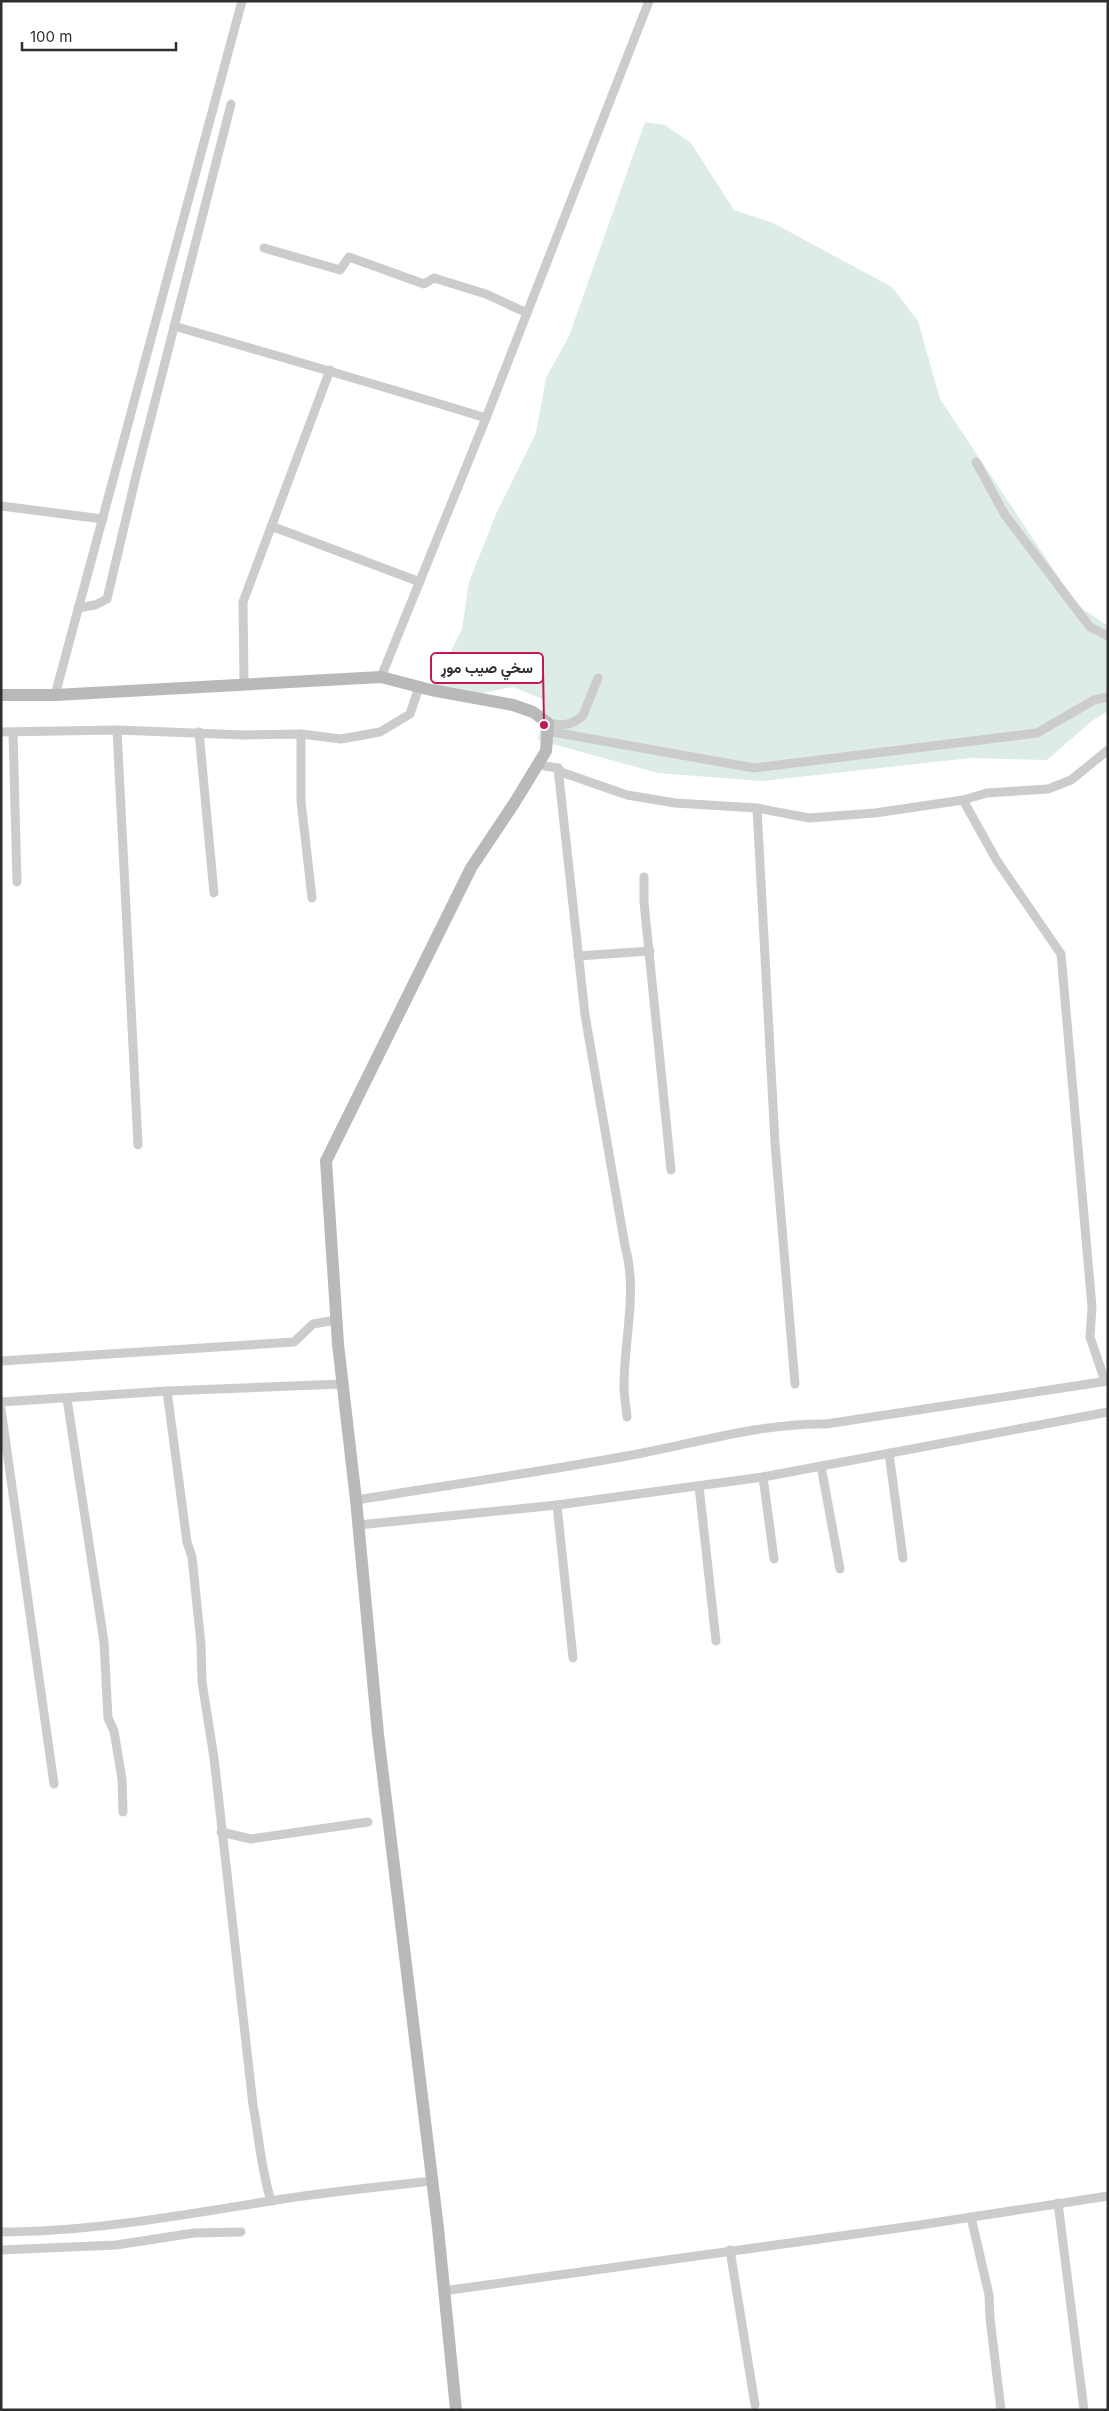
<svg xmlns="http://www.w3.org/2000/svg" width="1109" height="2411" font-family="Inter,Vazirmatn,sans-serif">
<rect width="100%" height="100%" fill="#fff"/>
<polygon fill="#ddece4" points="645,122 665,125 691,143 734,210 773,223 892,287 918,321 940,399 1077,605 1108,626 1108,711 1093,720 1047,760 971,758 761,781 658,773 538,740 545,700 513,687 468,696 432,689 462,629 469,582 497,512 536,433 546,378 569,336"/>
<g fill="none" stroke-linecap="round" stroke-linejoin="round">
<g stroke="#ccc" stroke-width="9">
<polyline points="264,248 340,270 349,257 424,284 434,278 486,294 527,313"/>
<path d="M174,326C278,356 382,386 486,418"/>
<polyline points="976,462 1005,515 1090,627 1108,636"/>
<polyline points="1,506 103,519"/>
<polyline points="271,526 420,582"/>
<polyline points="78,608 95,605 107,599 137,472 231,104"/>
<polyline points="381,677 486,418 649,1"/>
<polyline points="244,684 243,602 330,370"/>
<polyline points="55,695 242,1"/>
<path d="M548,723C562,726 572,726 583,715L598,678"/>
<polyline points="117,730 138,1145"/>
<polyline points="547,731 754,768 1037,733 1094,700 1108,697"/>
<polyline points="1,732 117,730 244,735 301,734 341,739 380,732 410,714 419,687"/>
<polyline points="13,732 17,882"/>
<polyline points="199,732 214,893"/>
<polyline points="301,734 301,801 312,898"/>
<polyline points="538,765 558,768 561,772 627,795 675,803 757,808 809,818 875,813 963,800 997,861 1061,954 1092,1307 1090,1337 1105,1381"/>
<path d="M558,768L585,1015L625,1246C638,1291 624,1339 624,1386C624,1396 626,1406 627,1417"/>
<polyline points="963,800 987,793 1048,789 1071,780 1108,750"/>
<polyline points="757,808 775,1143 795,1384"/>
<polyline points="644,877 644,902 671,1170"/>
<polyline points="578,956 650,951"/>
<polyline points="1,1361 294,1342 313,1324 336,1320"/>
<path d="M167,1391L187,1542L192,1557L201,1644L202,1682L214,1758L253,2105C259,2137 261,2169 271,2201"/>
<polyline points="67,1399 104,1642 108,1718 114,1731 122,1779 123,1812"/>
<polyline points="1,1402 167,1391 342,1384"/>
<polyline points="1,1409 54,1784"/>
<polyline points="889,1453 903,1558"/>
<polyline points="821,1466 840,1569"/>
<polyline points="763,1477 774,1559"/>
<polyline points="699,1486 716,1641"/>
<path d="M356,1500C448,1485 541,1472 632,1455C697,1443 760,1423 826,1424L1108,1381"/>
<polyline points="557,1505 573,1658"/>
<polyline points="358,1525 557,1505 763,1477 1108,1412"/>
<polyline points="221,1832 251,1839 368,1822"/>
<polyline points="1058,2203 1084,2410"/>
<polyline points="971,2217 989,2295 990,2318 1001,2410"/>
<path d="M1,2232C90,2232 182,2215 270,2201C323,2192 378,2187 432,2181"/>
<polyline points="1,2250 116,2245 194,2233 241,2232"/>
<polyline points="730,2250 755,2405"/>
<polyline points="443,2291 920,2225 1108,2196"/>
</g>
<polyline stroke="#b9b9b9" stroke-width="12" points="1,695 55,695 381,677 431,690 513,705 533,712 548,723 546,751 515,802 471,868 326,1161 338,1344 356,1500 378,1734 438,2228 456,2410"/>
</g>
<path fill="none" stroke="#c2185b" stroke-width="2" d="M544 725L543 668"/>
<circle fill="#c2185b" stroke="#fff" stroke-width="2" cx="544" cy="725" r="5"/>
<rect fill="#fff" stroke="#c2185b" stroke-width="2" x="431" y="653" width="112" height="30" rx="5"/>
<g font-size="15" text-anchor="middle" font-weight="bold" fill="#2f2f2f">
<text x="487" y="673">سخي صیب موړ</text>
</g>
<rect width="1109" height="2411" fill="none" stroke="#2f2f2f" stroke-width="5"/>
<path d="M22 42v8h154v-8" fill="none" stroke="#2f2f2f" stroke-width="2.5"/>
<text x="30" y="42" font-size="15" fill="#2f2f2f" stroke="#ffffff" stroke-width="4" paint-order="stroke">100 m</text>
</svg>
